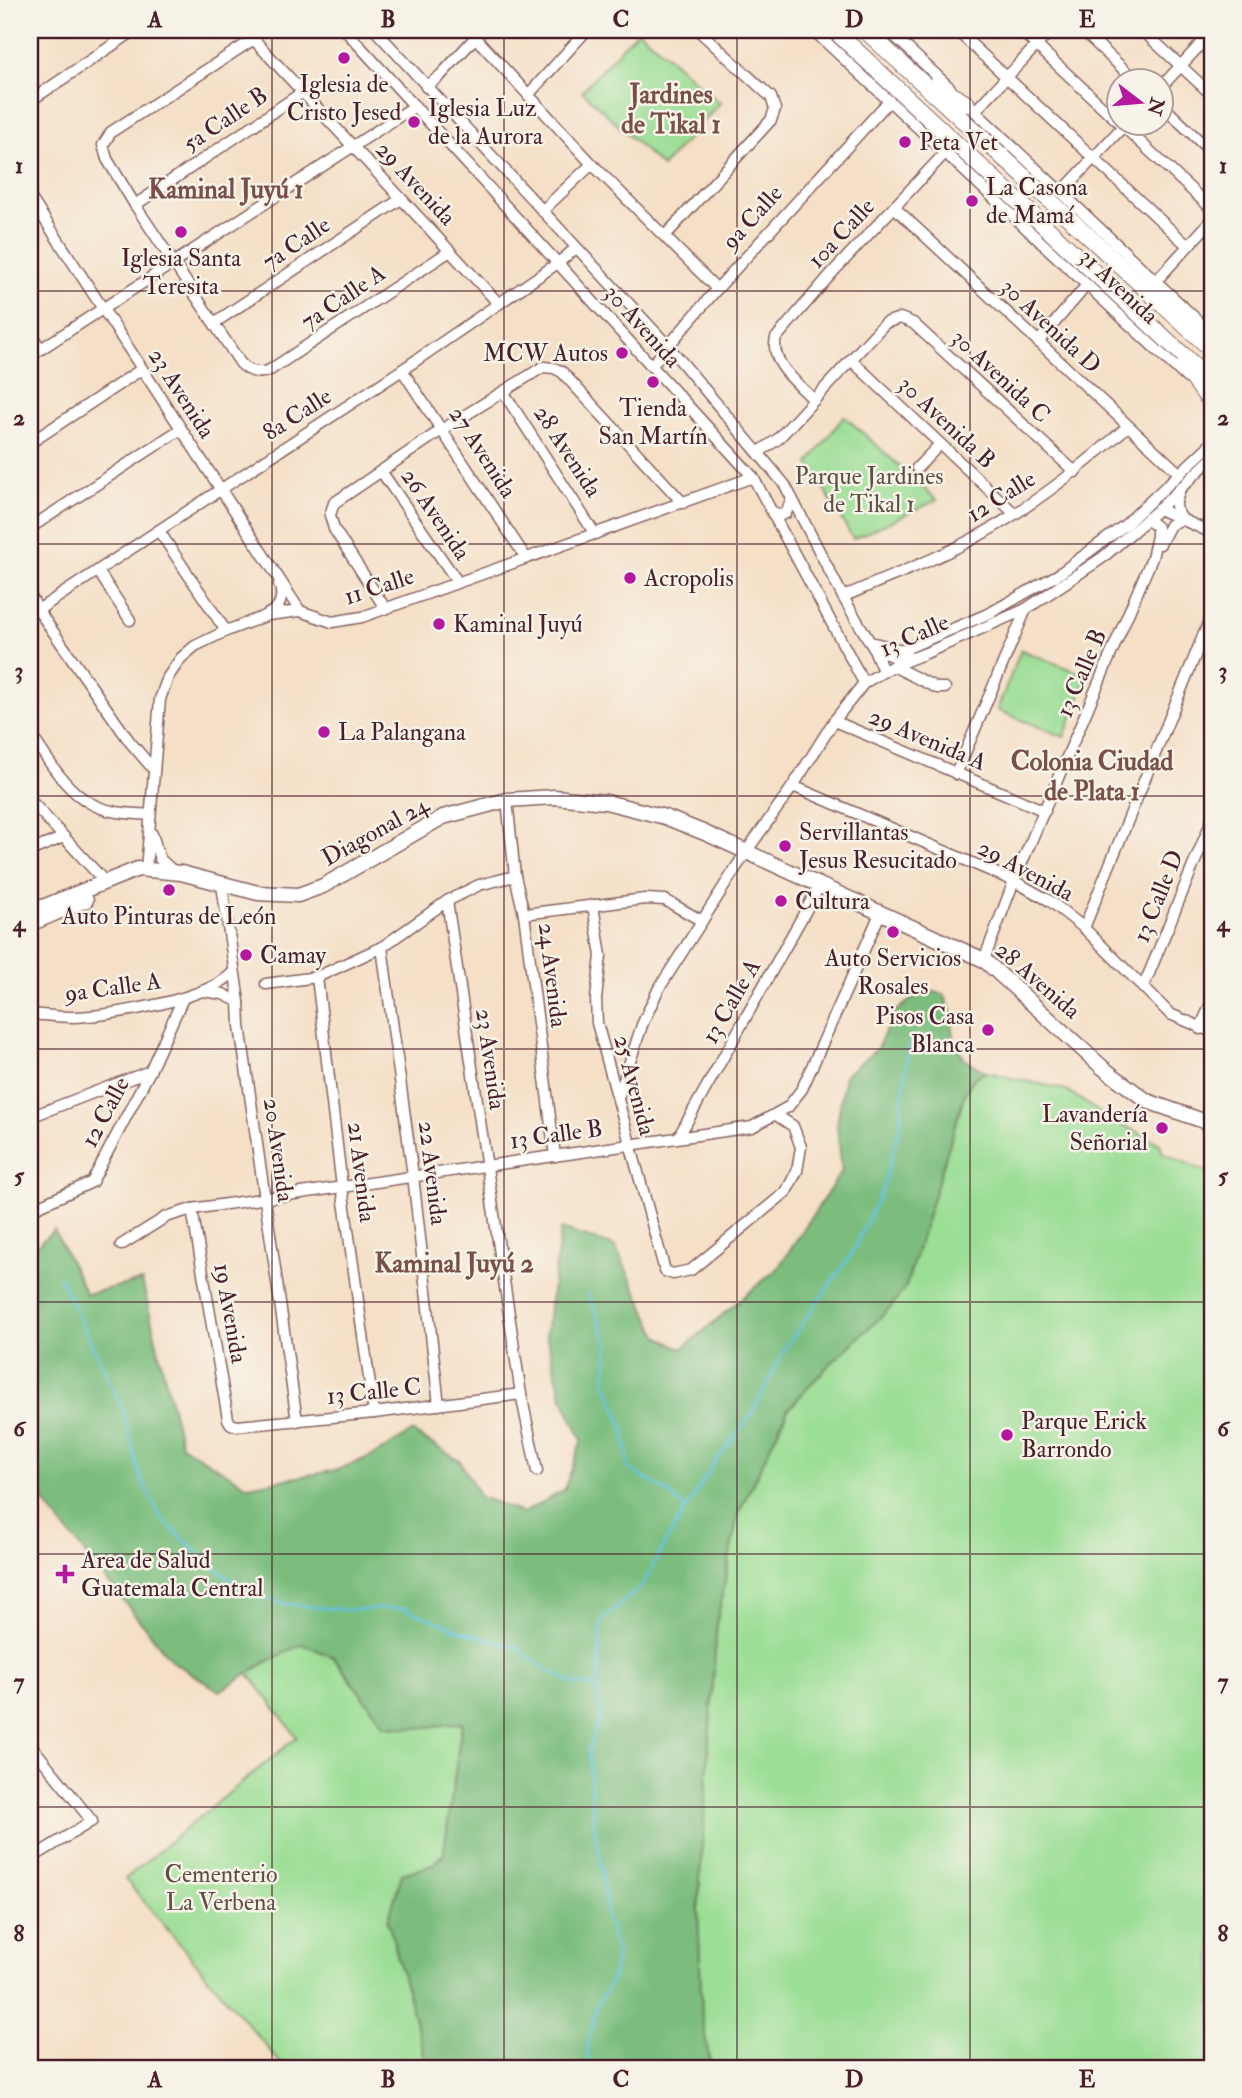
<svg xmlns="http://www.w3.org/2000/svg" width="1242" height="2098" font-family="'IM FELL Double Pica',serif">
<rect width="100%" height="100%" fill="#f7f3e8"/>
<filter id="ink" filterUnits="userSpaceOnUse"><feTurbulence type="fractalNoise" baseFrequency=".0143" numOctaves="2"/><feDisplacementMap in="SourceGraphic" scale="14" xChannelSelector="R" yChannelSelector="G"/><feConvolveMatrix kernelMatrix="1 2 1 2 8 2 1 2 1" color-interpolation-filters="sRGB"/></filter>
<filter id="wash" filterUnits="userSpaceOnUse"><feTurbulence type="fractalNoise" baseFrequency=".00686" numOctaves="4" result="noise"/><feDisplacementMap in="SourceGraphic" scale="28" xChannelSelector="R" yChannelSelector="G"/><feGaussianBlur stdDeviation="1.57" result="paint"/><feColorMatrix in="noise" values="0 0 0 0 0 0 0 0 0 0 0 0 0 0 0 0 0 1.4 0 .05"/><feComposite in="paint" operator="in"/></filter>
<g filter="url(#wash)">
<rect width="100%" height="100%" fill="#f5dfc6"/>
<g fill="#9bde95" stroke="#727e60" stroke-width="2">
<polygon points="638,30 720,103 662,167 582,91"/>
<polygon points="844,416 937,500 853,539 809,463"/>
<polygon points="1021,650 1088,676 1064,737 997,710"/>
<polygon points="986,1072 1066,1090 1105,1116 1160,1144 1163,1153 1212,1174 1212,2068 711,2068 702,2019 698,1910 717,1621 738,1514 788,1410 825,1369 891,1307 906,1286 965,1093 975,1077"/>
<polygon points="302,1643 333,1657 385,1726 416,1728 462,1723 444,1852 433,1865 402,1874 388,1921 428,2068 279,2068 282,2065 125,1879 297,1737 248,1673"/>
</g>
<polygon fill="#7cbd7e" stroke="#636e54" stroke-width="2" points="924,990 944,994 952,1014 953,1040 965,1060 986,1072 975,1077 965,1093 906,1286 891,1307 825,1369 788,1409 738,1514 717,1621 698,1910 702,2019 711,2068 428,2068 388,1921 402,1874 433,1865 444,1852 462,1723 416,1728 385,1726 334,1657 302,1644 264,1663 220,1691 173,1662 30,1485 30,1252 54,1230 86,1294 142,1281 181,1445 248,1486 337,1470 374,1455 412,1432 460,1461 480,1497 523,1513 564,1490 582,1440 562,1397 546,1335 561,1229 615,1246 658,1336 682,1349 778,1268 842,1171 837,1125 845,1075 877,1049 894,1013"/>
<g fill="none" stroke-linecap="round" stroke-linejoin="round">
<g stroke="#63c4e2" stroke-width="2.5">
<polyline points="59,1276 122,1407 140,1476 161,1518 206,1560 247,1592 284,1604 346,1610 403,1608 464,1632 517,1647 535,1662 571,1683 598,1687"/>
<polyline points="588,1293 608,1344 605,1381 624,1429 629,1469 666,1491 685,1508"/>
<polyline points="591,2068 587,2051 596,2007 612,1980 617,1953 607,1917 602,1869 593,1818 589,1749 600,1718 598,1687 601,1621 643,1585 667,1540 712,1467 752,1414 786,1347 852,1253 883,1188 900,1126 909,1042"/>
</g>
</g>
</g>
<g filter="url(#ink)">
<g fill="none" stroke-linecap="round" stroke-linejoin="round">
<g stroke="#866261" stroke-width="13">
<g id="minor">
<polyline points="245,30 499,304"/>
<polyline points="345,30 753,477 864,683"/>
<polyline points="375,30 669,347 785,485 843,597 874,649 883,671"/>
<polyline points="813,30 1187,378"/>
<polyline points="888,30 950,88"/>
<polyline points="956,30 1188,246"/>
<polyline points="1020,30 1212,209"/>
<polyline points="1082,30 1135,80"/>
<polyline points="1142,30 1212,95"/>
<polyline points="475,37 592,164 717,289"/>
<path d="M254,39L111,132L103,145L107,159L135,205L241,364C250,372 259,375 270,370L450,251"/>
<polyline points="1162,86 1212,32"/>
<polyline points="426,87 441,75 482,30"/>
<polyline points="528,95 587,30"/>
<polyline points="30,101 135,30"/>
<polyline points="964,101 1212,334"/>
<polyline points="1162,105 1212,153"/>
<polyline points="975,111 1051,30"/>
<polyline points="1062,192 1127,122"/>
<polyline points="30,197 300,611"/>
<polyline points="135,205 303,92"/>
<polyline points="894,207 1180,474"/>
<polyline points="542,211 592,164"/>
<polyline points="665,236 771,120 775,109 771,97 698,30"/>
<polyline points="1156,281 1212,220"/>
<polyline points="214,323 401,199"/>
<polyline points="30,333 41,349"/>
<polyline points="1038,342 1087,285"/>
<polyline points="30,356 415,106"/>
<polyline points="851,360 1015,514"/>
<polyline points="651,366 717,289 889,101"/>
<polyline points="402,370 526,558"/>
<polyline points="504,393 595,534"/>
<path d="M814,400C799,384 769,363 776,338L832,273L945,153"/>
<polyline points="30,443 142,369"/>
<polyline points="759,452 778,439 885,323 900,318 913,323 1075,472"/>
<polyline points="917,468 940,444"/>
<polyline points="381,471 457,581"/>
<polyline points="1159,509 1212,533"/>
<polyline points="773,512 781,515 786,513 792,498"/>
<polyline points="30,528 181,429"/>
<polyline points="159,531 226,631"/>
<path d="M1160,544L1170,525L1182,519C1175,509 1174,504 1179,493"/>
<polyline points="98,571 130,620"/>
<polyline points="30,595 38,610 130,742 154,770"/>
<path d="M843,597C884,578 927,564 967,542C1028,510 1077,471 1128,426"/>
<polyline points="385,608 334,529 330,515 334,503 443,429 543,367 554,368 562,372 683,503"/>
<polyline points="38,610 402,370 558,263 576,248"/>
<path d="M268,614C281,608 284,597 279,584"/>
<polyline points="870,642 903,650 990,613 1059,574 1125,525 1212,443"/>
<polyline points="874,649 892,656 909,657"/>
<polyline points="893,666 937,688 945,688"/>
<polyline points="834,721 1045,811"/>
<path d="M30,733C51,764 71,803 112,811C124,814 138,814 150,815"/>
<polyline points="956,774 1026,609"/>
<polyline points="793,786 1014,881 1050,901 1084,928 1170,1014 1212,1032"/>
<polyline points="30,800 106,883"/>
<polyline points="507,800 515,876 524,914 555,1156"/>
<polyline points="152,834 160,859 174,872"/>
<polyline points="30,851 64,837"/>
<polyline points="146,870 160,699 168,677 181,658 195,646 226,631 268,615 300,611 332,622 362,617 753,477"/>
<polyline points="222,885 239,1002 240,1026 297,1421"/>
<polyline points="447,901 521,1394 537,1471"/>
<polyline points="593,905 601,956 596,999 597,1023 665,1271 673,1274 691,1270 786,1192 797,1171 801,1147 793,1126 776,1115"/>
<polyline points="524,914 645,899 665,900 702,921"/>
<polyline points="1084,928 1212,614"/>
<polyline points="382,947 413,1176 439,1405"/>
<polyline points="984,960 1014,881 1152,558 1157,536 1157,527 1147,519"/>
<polyline points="317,977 342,1187 374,1413"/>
<polyline points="266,984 317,977 382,947 447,901 479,885 515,876"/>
<polyline points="1143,988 1212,820"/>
<polyline points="203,991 223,994 239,1002"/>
<path d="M30,1014C44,1015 59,1017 74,1017C110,1016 212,999 234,971"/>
<polyline points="1200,1029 1212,1001"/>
<polyline points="618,1098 642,1025 658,990 746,852 793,786 834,721 864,683 893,666 926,653 1026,609 1102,558 1159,509 1212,458"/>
<polyline points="30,1117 150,1071"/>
<polyline points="679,1136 819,887"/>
<polyline points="192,1209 228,1419 231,1424 237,1426 374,1413 521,1394"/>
<polyline points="30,1210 92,1182 150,1071 183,998"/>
<polyline points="121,1245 166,1217 192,1209 752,1127 788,1107 802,1089 880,914"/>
<polyline points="30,1744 92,1821 30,1859"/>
</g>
</g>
<g stroke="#866261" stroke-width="17">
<g id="major">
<polyline points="30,912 138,869 181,873 258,893 298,895 323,886 443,817 507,800 554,797 606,802 665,817 705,833 984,960 1103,1068 1147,1101 1212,1124"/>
<polyline points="30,924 86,900"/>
</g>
</g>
<g stroke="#866261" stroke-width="18">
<g id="highway">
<polyline points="834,30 1212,382"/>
<polyline points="865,30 1212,350"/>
<polyline points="936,85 967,104"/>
<polyline points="1184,366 1206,396"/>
</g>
</g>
<use href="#minor" stroke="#fff" stroke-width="10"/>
<use href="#major" stroke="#fff" stroke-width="14"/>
<use href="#highway" stroke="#fff" stroke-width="16"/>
</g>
</g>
<path fill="none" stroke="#4a1f2b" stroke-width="2" stroke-opacity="0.55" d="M272,30V2068M504,30V2068M737,30V2068M970,30V2068M30,291H1212M30,544H1212M30,796H1212M30,1049H1212M30,1302H1212M30,1554H1212M30,1807H1212"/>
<g fill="#b5179e" stroke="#f7f3e8" stroke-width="2.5">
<circle cx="344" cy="58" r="7"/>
<circle cx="414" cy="122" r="7"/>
<circle cx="905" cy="142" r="7"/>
<circle cx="972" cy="201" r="7"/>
<circle cx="181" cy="232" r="7"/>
<circle cx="622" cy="353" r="7"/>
<circle cx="653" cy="382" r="7"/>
<circle cx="630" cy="578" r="7"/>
<circle cx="439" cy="624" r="7"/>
<circle cx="324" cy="732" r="7"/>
<circle cx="785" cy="846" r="7"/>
<circle cx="169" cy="890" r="7"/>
<circle cx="781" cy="901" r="7"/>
<circle cx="893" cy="932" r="7"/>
<circle cx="246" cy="955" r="7"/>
<circle cx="988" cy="1030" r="7"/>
<circle cx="1162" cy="1128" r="7"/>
<circle cx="1007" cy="1435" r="7"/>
<path d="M61.5 1563.5h7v7h7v7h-7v7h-7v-7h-7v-7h7z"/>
</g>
<g text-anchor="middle" stroke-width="5" stroke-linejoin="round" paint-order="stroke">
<g font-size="24" fill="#4a1f2b" stroke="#f7f3e8" text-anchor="start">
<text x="344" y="92" text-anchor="middle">Iglesia de<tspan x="344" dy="28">Cristo Jesed</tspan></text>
<text x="428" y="116">Iglesia Luz<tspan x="428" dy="28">de la Aurora</tspan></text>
<text x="919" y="150">Peta Vet</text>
<text x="986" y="195">La Casona<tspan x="986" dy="28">de Mamá</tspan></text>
<text x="181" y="266" text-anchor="middle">Iglesia Santa<tspan x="181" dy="28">Teresita</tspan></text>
<text x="608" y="361" text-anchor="end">MCW Autos</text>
<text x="653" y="416" text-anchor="middle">Tienda<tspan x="653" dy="28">San Martín</tspan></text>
<text x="644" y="586">Acropolis</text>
<text x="453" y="632">Kaminal Juyú</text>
<text x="338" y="740">La Palangana</text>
<text x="799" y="840">Servillantas<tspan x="799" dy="28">Jesus Resucitado</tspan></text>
<text x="795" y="909">Cultura</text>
<text x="169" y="924" text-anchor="middle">Auto Pinturas de León</text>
<text x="260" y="963">Camay</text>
<text x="893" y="966" text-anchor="middle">Auto Servicios<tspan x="893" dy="28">Rosales</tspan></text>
<text x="974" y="1024" text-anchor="end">Pisos Casa<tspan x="974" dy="28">Blanca</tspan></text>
<text x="1148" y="1122" text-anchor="end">Lavandería<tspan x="1148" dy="28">Señorial</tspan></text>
<text x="1021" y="1429">Parque Erick<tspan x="1021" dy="28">Barrondo</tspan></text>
<text x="81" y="1568">Area de Salud<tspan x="81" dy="28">Guatemala Central</tspan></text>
</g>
<g font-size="24" fill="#4a1f2b" stroke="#f7f3e8">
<text transform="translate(225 119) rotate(-34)" y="8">5a Calle B</text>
<text transform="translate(416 183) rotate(47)" y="8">29 Avenida</text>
<text transform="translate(752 217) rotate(-48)" y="8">9a Calle</text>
<text transform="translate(841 233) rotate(-47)" y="8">10a Calle</text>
<text transform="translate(296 243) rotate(-34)" y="8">7a Calle</text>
<text transform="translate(1119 286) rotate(43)" y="8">31 Avenida</text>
<text transform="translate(343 297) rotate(-34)" y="8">7a Calle A</text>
<text transform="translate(643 326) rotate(48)" y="8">30 Avenida</text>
<text transform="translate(1051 326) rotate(43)" y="8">30 Avenida D</text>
<text transform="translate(1001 376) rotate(43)" y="8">30 Avenida C</text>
<text transform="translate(182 393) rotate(57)" y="8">23 Avenida</text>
<text transform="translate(297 414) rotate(-33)" y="8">8a Calle</text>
<text transform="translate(947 422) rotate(43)" y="8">30 Avenida B</text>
<text transform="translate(568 451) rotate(57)" y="8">28 Avenida</text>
<text transform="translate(483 452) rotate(57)" y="8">27 Avenida</text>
<text transform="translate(1001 496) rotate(-32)" y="8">12 Calle</text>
<text transform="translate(436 514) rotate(56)" y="8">26 Avenida</text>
<text transform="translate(379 586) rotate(-18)" y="8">11 Calle</text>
<text transform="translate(914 635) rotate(-24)" y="8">13 Calle</text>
<text transform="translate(1081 673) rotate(-67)" y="8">13 Calle B</text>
<text transform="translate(928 739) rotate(23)" y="8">29 Avenida A</text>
<text transform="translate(375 831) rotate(-29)" y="8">Diagonal 24</text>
<text transform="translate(1026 870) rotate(28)" y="8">29 Avenida</text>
<text transform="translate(1158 896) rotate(-68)" y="8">13 Calle D</text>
<text transform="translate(553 975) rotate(83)" y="8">24 Avenida</text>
<text transform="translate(1038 980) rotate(41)" y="8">28 Avenida</text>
<text transform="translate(113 987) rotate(-8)" y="8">9a Calle A</text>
<text transform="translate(731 1001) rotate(-60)" y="8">13 Calle A</text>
<text transform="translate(491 1059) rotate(82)" y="8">23 Avenida</text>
<text transform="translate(635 1085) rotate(75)" y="8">25 Avenida</text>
<text transform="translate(105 1112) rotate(-62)" y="8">12 Calle</text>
<text transform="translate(556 1134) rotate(-8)" y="8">13 Calle B</text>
<text transform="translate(279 1150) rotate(82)" y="8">20 Avenida</text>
<text transform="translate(362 1172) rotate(83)" y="8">21 Avenida</text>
<text transform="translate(433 1173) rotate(83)" y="8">22 Avenida</text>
<text transform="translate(231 1313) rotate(80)" y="8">19 Avenida</text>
<text transform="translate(374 1391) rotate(-6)" y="8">13 Calle C</text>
</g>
<g font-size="24" fill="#5e4f46" stroke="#f7f3e8">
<text x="869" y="484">Parque Jardines<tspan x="869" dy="28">de Tikal 1</tspan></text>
<text x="221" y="1882">Cementerio<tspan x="221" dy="28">La Verbena</tspan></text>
</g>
<g font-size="26" font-weight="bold" fill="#7a4f4a" stroke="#f7f3e8">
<text x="671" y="103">Jardines<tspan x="671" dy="30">de Tikal 1</tspan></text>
<text x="226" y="198">Kaminal Juyú 1</text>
<text x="1092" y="770">Colonia Ciudad<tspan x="1092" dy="30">de Plata 1</tspan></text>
<text x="454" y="1272">Kaminal Juyú 2</text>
</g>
</g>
<rect width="1242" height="2098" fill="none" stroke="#f7f3e8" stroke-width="77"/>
<g transform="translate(1140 102) rotate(106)"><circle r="33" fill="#f7f3e8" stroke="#b29e9c" stroke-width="2"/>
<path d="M0-5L12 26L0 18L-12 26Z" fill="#b5179e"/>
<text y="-10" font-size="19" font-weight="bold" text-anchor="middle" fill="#4a1f2b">N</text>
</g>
<rect x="38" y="38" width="1166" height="2022" fill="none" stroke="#4a1f2b" stroke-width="2.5"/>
<g font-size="23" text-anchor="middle" font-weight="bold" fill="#4a1f2b">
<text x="155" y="27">A</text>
<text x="388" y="27">B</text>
<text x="621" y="27">C</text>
<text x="854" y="27">D</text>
<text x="1087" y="27">E</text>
<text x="19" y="173">1</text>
<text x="1223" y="173">1</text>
<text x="19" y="425">2</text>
<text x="1223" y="425">2</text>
<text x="19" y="678">3</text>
<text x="1223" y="678">3</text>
<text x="19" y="931">4</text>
<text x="1223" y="931">4</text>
<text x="19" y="1183">5</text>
<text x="1223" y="1183">5</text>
<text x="19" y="1436">6</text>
<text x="1223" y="1436">6</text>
<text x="19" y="1689">7</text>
<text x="1223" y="1689">7</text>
<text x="19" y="1941">8</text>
<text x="1223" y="1941">8</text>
<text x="155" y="2087">A</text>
<text x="388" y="2087">B</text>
<text x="621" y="2087">C</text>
<text x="854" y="2087">D</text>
<text x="1087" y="2087">E</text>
</g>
</svg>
